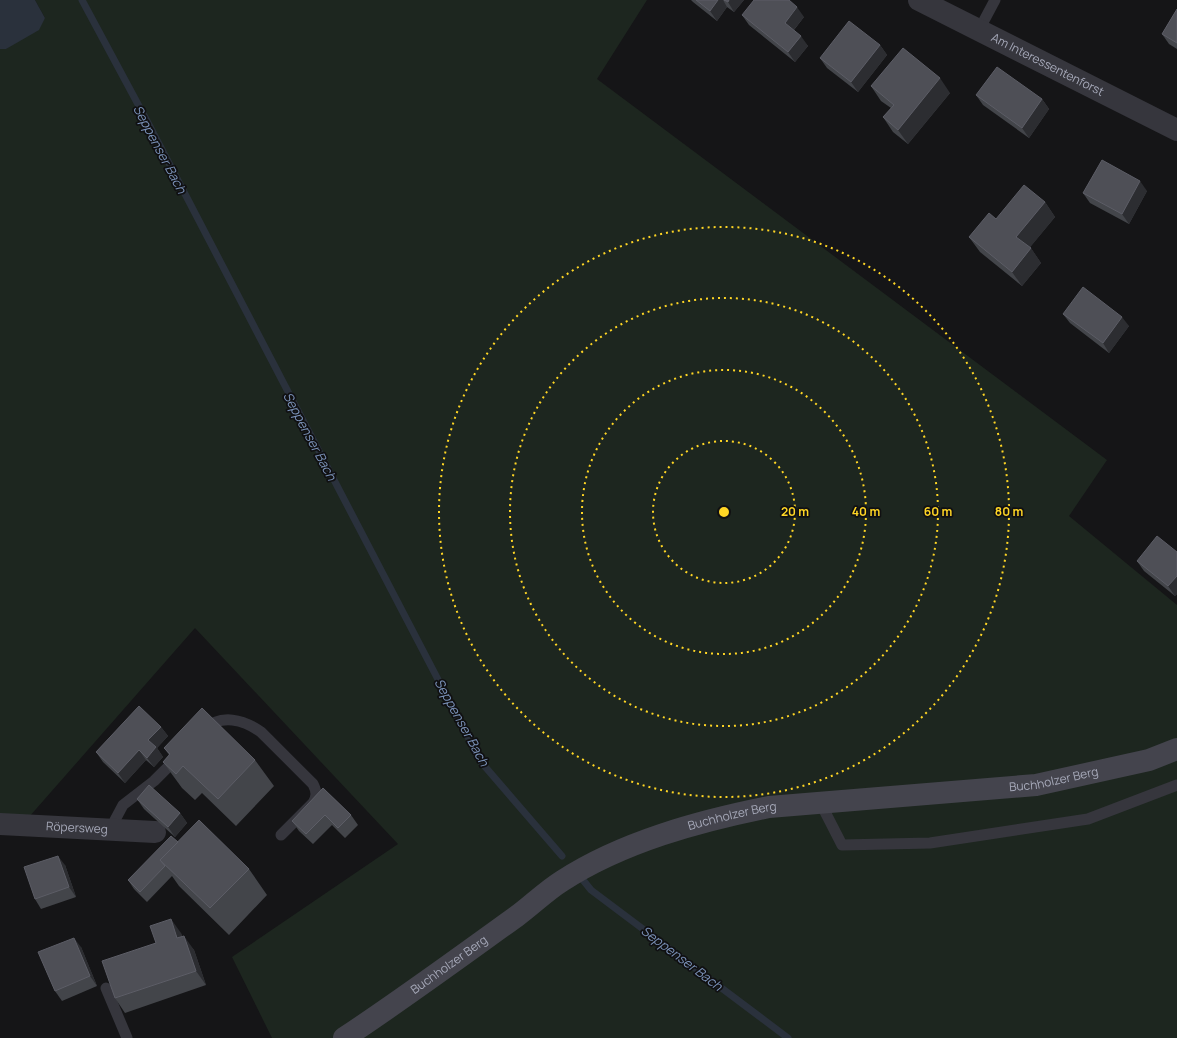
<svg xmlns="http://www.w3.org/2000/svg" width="1177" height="1038" font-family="Manrope,sans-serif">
<rect width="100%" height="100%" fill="#151517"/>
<polygon fill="#1d261f" points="35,0 647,0 597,79 1107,460 1069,516 1177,605 1177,1038 272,1038 232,957 398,844 195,628 22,825 0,824 0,49 6,49 45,18"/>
<polygon fill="#2a313c" points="0,0 35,0 45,18 39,30 6,49 0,49"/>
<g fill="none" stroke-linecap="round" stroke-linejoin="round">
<g stroke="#2a313c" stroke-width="7">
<polyline points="82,0 147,121 481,762 562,856"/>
<polyline points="579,875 591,890 788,1038"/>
</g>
<g stroke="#36363d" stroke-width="11">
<polyline points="979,30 995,0"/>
<path d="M204,730C221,713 244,720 261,732L313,784C317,792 317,796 313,803L281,835"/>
<polyline points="820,802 842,845 930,843 1088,819 1177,785"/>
<polyline points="112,830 115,820 123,805 154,781 177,758"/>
<polyline points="106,988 127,1038"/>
</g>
<g stroke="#36363d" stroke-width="22">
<path id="s1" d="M919,0L1177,130"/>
<path id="s2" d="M0,824L155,832"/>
</g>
<path stroke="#44444d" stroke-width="22" id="s3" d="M344,1038C403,999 460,957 517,916C532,905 546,891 562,881C622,842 699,821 769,807L1036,785L1149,760L1177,749"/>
</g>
<g fill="#43454a">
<polygon points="691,0 744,0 734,12 727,7 717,21 693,2"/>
<polygon points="1177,9 1177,49 1169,44 1162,34"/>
<polygon points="742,15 804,17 794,30 808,46 795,62 749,25"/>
<polygon points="880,45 887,55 858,92 827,68 820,58"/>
<polygon points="871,86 950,93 908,144 893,132 883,117 891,108 881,101"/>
<polygon points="976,95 1042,99 1049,109 1029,138 983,105"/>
<polygon points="1147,191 1129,224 1090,203 1083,193"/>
<polygon points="1045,202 1055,217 1030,247 1041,263 1022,286 980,252 969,237 996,219"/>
<polygon points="1063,314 1129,326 1109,353 1070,323"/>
<polygon points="1177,552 1177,594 1175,596 1144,571 1137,561"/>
<polygon points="161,727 168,736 157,748 163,757 154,767 146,760 125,783 103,762 96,752"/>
<polygon points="164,748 255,760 274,786 236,826 202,793 195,800 182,788 163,762 169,755"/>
<polygon points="323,788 351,815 358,825 345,838 332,825 313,844 299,831 292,821"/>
<polygon points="137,799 180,813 187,823 175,837 144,809"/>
<polygon points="178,842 249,869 267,895 229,935 179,886 172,876 147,902 134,889 128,880"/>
<polygon points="65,865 76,897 41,909 35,899"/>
<polygon points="181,933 182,937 194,950 206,985 125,1013 115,998 156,943"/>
<polygon points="81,947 97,986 62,1001 55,991"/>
</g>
<g fill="#2c2d31">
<polygon points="718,0 723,0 727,7 717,21 710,11"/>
<polygon points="729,0 744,0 734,12 728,2"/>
<polygon points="797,7 804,17 792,32 785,23"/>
<polygon points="801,36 808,46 795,62 788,52"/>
<polygon points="880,45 887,55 858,92 851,82"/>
<polygon points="940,78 950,93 908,144 898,130"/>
<polygon points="1042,99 1049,109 1029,138 1022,128"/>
<polygon points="1140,181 1147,191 1129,224 1122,214"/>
<polygon points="1045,202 1055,217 1027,251 1016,237"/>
<polygon points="1031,248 1041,263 1022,286 1012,272"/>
<polygon points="1122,317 1129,326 1109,353 1103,343"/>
<polygon points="1177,576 1177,594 1175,596 1168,586"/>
<polygon points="161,727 168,736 157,748 163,757 154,767 147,758 148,740"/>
<polygon points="139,750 146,760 125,783 118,773"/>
<polygon points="180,813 187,823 175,837 168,827"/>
<polygon points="58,856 65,865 76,897 69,887"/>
<polygon points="171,919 181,933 187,953 177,938"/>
<polygon points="184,936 194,950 206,985 196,971"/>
<polygon points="74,938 81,947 97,986 90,976"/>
</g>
<g fill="#4e4f56" stroke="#5c5d66">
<polygon points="696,0 718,0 710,11"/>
<polygon points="724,0 729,0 728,2"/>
<polygon points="754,0 789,0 797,7 785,23 801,36 788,52 742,15"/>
<polygon points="1177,9 1177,43 1162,34"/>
<polygon points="849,21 880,45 851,82 820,58"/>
<polygon points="903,48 940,78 898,130 883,117 894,105 871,86"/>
<polygon points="997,67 1042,99 1022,128 976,95"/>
<polygon points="1102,160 1140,181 1122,214 1083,193"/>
<polygon points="1024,185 1045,202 1016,237 1031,248 1012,272 969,237 989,213 996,219"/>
<polygon points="1083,287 1122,317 1103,343 1063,314"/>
<polygon points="1157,536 1177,552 1177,576 1168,586 1137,561"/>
<polygon points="139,706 161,727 148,740 156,747 147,758 139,750 118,773 96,752"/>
<polygon points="202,708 255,760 218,799 183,766 176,774 163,762 170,754 164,748"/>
<polygon points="149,785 180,813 168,827 137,799"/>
<polygon points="323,788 351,815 338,828 325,815 306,834 292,821"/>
<polygon points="199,820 249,869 210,908 160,860"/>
<polygon points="171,836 178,842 160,860 165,866 140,892 128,880"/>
<polygon points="58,856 69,887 35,899 24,867"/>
<polygon points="171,919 177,938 184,936 196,971 115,998 102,961 156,943 150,926"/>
<polygon points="74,938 90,976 55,991 38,952"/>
</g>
<g fill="none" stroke="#ffd625" stroke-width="2" stroke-dasharray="2 4">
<circle cx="724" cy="512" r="71"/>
<circle cx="724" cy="512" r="142"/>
<circle cx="724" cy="512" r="214"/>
<circle cx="724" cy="512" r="285"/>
</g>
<g text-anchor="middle" stroke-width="3.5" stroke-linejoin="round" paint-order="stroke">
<g font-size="12" fill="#a6a9b9" stroke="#101012">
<text dy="4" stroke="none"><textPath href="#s1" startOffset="144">Am Interessentenforst</textPath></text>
<text dy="4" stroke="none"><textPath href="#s3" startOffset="776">Buchholzer Berg</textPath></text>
<text dy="4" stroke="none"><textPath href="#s3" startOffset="452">Buchholzer Berg</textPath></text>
<text dy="4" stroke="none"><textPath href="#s2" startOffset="77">Röpersweg</textPath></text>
<text dy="4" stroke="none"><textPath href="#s3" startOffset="128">Buchholzer Berg</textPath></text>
</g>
<g font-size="13" font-style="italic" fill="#7a91b7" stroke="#101012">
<text transform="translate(160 149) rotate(62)" y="5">Seppenser Bach</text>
<text transform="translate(310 436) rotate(62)" y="5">Seppenser Bach</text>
<text transform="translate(462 722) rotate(61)" y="5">Seppenser Bach</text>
<text transform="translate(682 958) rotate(37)" y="5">Seppenser Bach</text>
</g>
</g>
<circle cx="724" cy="512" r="6" fill="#ffd625" stroke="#101012" stroke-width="2"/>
<g font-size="12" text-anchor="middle" font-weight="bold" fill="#ffd625" stroke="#101012" stroke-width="3.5" stroke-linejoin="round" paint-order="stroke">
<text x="795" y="516">20 m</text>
<text x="866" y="516">40 m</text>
<text x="938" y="516">60 m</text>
<text x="1009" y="516">80 m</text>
</g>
</svg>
